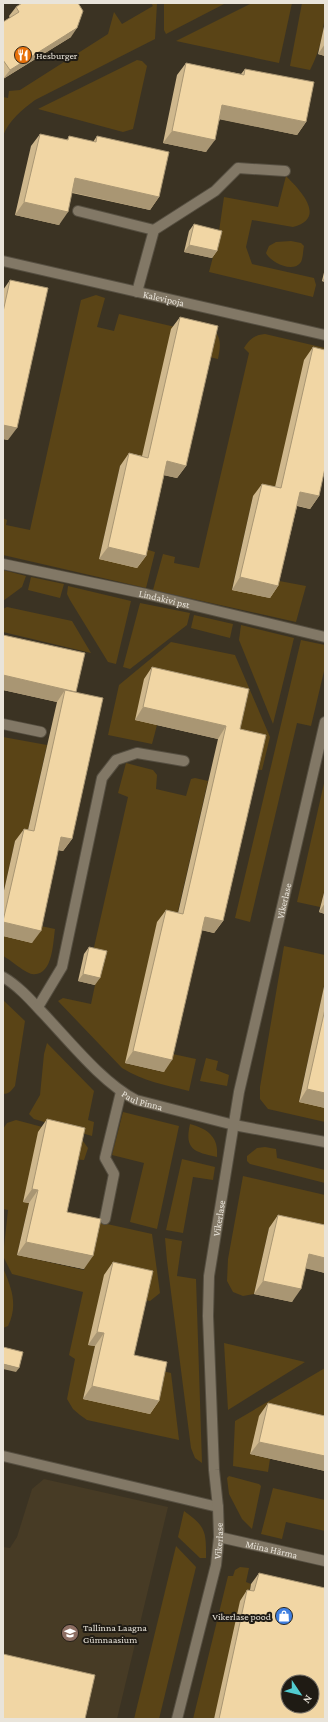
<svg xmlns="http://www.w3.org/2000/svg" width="328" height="1722" font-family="'Crimson Pro',serif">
<rect width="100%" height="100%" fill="#3b3323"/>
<polygon fill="#473b25" points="44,1479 168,1507 117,1719 3,1719 3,1547 10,1548 17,1537 32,1489"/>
<g fill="#5a4416">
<path d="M151,3H157L155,39L35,100C22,110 9,120 3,136V97L8,98L9,91L20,90L108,34L114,12L122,24L153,6Z"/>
<polygon points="164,3 226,3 166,34 164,30"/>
<polygon points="252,3 292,3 279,63 176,41"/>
<path d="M302,3H325C325,27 321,49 310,70L290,66Z"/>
<polygon points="137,60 142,61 147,66 133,129 123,132 38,109"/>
<path d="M286,176C299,189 328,218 293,227L252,220L246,247L252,264L314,278L316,285L313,297L209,272L218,238L224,197L278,207Z"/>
<path d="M291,241L301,243L304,246C303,251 303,258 301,262C293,274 270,262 266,253L269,246L276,242Z"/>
<path d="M96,295L105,298L97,327L114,331L119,314L210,335L215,331C222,340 220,348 218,359L205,356L139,470L120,466L99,559L142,548L155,552L146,588L3,555V518L7,520L6,525L30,530L81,300Z"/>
<path d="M265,334L325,348V364L272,500L253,496L232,589L270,598L274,580L306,586L296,622L153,590L163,554L175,557L174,563L199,568L249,353L244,348C250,339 254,335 265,334Z"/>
<polygon points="3,570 26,576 22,587 3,601"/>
<polygon points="31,577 64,584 60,598 28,590"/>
<polygon points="68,586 131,601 116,664 108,662 70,600 67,594"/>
<polygon points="140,603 190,613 187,625 130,669 123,667"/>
<polygon points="7,607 72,621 91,653 3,632 3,609"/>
<polygon points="194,615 233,624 230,638 191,628"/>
<polygon points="241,625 294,638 273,724 239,640"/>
<polygon points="301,640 325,645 325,667 311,726 297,723 250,922 235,918"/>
<polygon points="171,642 235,655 270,737 262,770 252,769 257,747 135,719 157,725 152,744 108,735 119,685"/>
<polygon points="3,737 47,745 25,843 15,841 3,895"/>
<path d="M126,763L153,770L157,775L156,789L186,796L191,779L195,778L208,781L175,924L125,1063L163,1072L168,1053L196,1059L189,1091C165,1085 143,1081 122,1068L58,1001L63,998L91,1004L95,985L92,956L128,797L118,793Z"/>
<polygon points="325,779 325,889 320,907 297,902"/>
<path d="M36,925L55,929C53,942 53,977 32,974C25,973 11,960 3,956V936L32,943Z"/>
<polygon points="284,946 325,955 325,982 299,1101 325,1108 325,1122 268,1109 260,1099 260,1087"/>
<path d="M3,1000L25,1021L15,1086C11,1091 9,1094 3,1094Z"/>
<polygon points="47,1043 94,1091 88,1120 94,1122 92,1136 34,1119 29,1114 40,1095 44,1054"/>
<polygon points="206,1058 218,1061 216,1070 229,1075 227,1086 200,1081"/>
<polygon points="123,1112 179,1126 157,1229 130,1222 144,1163 112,1155"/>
<polygon points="16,1120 80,1137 88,1148 84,1160 72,1159 23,1201 29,1203 17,1255 84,1270 92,1232 80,1218 152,1234 160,1293 150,1301 140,1299 89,1345 95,1346 83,1399 141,1366 171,1373 179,1440 87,1420 80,1415 73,1409 67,1399 75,1359 69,1355 83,1292 12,1274 3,1256 8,1210 3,1209 3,1129 7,1123"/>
<path d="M190,1124C208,1129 219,1137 217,1157C195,1152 184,1150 190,1124Z"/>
<polygon points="265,1147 276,1149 277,1158 325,1170 325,1183 250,1164 247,1161 247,1156 257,1148"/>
<polygon points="182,1159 215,1167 213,1180 193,1177 183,1233 166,1230"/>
<polygon points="243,1176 325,1195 325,1233 269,1228 254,1294 243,1296 233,1292 227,1281 228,1259"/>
<polygon points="165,1238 182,1241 177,1276 196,1279 202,1463 195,1458 191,1448 167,1261"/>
<path d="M3,1268C12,1289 18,1305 8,1326L3,1328Z"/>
<polygon points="224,1343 305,1362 228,1410"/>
<polygon points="325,1368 325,1430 250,1454 270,1459 268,1472 233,1466 235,1421"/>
<polygon points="229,1476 259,1484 261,1486 252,1529 242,1519 229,1494 227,1478"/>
<polygon points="273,1488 325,1500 325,1531 286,1522 282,1539 261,1534"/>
<path d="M184,1511C206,1527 206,1531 206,1558H200L178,1537Z"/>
<polygon points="176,1546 196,1567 159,1719 134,1719"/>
<polygon points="240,1567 249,1568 246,1582 251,1584 214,1719 193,1719 228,1576 233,1576 235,1570"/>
</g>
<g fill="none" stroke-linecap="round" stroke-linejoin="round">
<g stroke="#564f41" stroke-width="12">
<g id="minor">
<polyline points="78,211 154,230"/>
<path id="s1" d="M3,261L325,335"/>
<polyline points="137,292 154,230 215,191 238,168 285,171"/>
<path id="s2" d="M3,564L146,594L325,637"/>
<polyline points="3,724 41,732"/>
<path id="s3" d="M3,977C17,985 29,998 40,1010C67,1038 102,1083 136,1100L234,1125L325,1142"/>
<polyline points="38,1007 62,967 102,778 116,760 137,753 184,761"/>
<polyline points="105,1219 114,1174 105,1158 121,1092"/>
<polyline points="3,1456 218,1507"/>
<path id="s4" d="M219,1537L325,1561"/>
<path id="s5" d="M177,1719L216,1565L219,1537L218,1507L214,1470L208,1316L209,1276L239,1092L325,722"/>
</g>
</g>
<use href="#minor" stroke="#827866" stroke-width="10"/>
</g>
<g fill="#cfb88d">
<polygon points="16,7 71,37 3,79 3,22 10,18 9,16"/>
<polygon points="325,22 325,56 318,54"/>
<polygon points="186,63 241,74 245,69 306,122 297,135 220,119 206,152 163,143 177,75"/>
<polygon points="40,134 67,140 69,136 93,142 97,136 159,197 150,210 72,193 59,225 15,215 31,146"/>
<polygon points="194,224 217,251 212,258 184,252 189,231"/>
<polygon points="325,268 325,282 322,281"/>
<polygon points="10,280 8,440 3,439 3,290"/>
<polygon points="180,317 186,466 177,478 164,475 146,556 137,568 99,559 120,466 129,453 142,456 171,329"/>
<polygon points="313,347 319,496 310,509 297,506 278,586 270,598 232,590 253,496 262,484 275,487 304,360"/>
<polygon points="3,635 76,692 72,839 63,851 58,850 32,943 3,936 3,895 15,841 24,829 28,830 57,702 3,690"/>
<polygon points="152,667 240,729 223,921 214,933 202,930 164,1072 125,1063 157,922 166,910 178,913 218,739 135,720 144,679"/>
<polygon points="325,889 325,914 319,912"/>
<polygon points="89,947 95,985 78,981 84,954"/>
<polygon points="325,982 325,1108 299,1102"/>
<polygon points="47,1119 67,1212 84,1269 17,1255 29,1203 23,1202 38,1132"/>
<polygon points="278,1215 325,1225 325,1273 306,1268 292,1302 254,1294 269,1228"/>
<polygon points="113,1262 134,1355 159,1401 150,1414 83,1399 95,1346 88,1345 104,1275"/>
<polygon points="268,1403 325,1416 325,1471 250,1454 259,1416"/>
<polygon points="259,1573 325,1719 214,1719 240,1601 247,1590 250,1590 251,1584"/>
</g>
<g fill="#a99673">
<polygon points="77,28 71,37 3,79 10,70"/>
<polygon points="325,44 325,56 318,54"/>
<polygon points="222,105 306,122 297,135 213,118"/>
<polygon points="172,131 215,140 206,152 163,143"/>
<polygon points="75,178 159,197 150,210 66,191"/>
<polygon points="24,202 68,212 59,225 15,215"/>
<polygon points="189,245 217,251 212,258 184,252"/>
<polygon points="325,277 325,282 322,281"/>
<polygon points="3,425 17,428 8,440 3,439"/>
<polygon points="167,461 186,466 177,478 158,474"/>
<polygon points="300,492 319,496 310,509 291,504"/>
<polygon points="108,547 146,556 137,568 99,559"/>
<polygon points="240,577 278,586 270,598 232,590"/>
<polygon points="3,675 76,692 65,690 57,702 3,690"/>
<polygon points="143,707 226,726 218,739 135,720"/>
<polygon points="61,837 72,839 63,851 53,849"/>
<polygon points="325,903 325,914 319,912"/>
<polygon points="205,917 223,921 214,933 196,929"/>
<polygon points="3,922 41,931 32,943 3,936"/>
<polygon points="83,974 100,978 95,985 78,981"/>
<polygon points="133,1051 172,1060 164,1072 125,1063"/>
<polygon points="307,1089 325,1093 325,1108 299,1102"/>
<polygon points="32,1189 38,1190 29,1203 23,1202"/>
<polygon points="26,1242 93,1256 84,1269 17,1255"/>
<polygon points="309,1254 325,1258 325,1273 300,1267"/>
<polygon points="263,1281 301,1289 292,1302 254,1294"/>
<polygon points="97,1332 104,1333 95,1346 88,1345"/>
<polygon points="3,1364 19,1368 16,1372 3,1369"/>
<polygon points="92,1386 159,1401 150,1414 83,1399"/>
<polygon points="259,1442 325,1456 325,1471 250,1454"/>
</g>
<g fill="#f1d6a4" stroke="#a99673" fill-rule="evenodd">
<polygon points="22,3 78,3 83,11 77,28 10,70 3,60 3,22 19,12 16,7"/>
<polygon points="186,63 244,75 245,69 314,82 306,122 222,105 215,140 172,131"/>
<polygon points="40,134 68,140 69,136 96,142 97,136 169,152 159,197 75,178 68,212 24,202"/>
<polygon points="194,224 222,231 217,251 189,245"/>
<polygon points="10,280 48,288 17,428 3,425 3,312"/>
<polygon points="180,317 218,326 186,466 167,461 146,556 108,547 129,453 148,458"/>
<polygon points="313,347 325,350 325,468 319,496 300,492 278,586 240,577 262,484 281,488"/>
<polygon points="3,635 85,653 76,692 3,675"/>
<polygon points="152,667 249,689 240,729 266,735 223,921 205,917 172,1060 133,1051 166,910 183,914 226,726 143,707"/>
<polygon points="65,690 103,698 72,839 61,837 41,931 3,922 3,921 24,829 34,831"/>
<polygon points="89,947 107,951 100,978 83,974"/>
<polygon points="325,1009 325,1093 307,1089"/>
<polygon points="47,1119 85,1128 67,1212 101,1219 93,1256 26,1242 38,1190 32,1189"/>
<polygon points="278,1215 325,1225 325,1258 309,1254 301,1289 263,1281"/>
<polygon points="113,1262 153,1271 134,1355 167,1362 159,1401 92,1386 104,1333 97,1332"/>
<polygon points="3,1347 23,1352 19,1368 3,1364"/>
<polygon points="268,1403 325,1416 325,1456 259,1442"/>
<path d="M259,1573L325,1588V1719H219L247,1590L254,1591ZM288,1682H312V1706H288Z"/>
<polygon points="3,1654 95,1675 85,1719 3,1719"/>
</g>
<defs>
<g id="restaurant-disc" transform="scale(0.9)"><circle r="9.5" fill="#e8710a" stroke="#1f1b14"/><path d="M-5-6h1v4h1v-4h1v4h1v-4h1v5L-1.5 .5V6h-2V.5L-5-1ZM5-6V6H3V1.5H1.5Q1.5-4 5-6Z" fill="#fff"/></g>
<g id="shop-disc" transform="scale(0.9)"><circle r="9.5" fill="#3f7fe0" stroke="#1f1b14"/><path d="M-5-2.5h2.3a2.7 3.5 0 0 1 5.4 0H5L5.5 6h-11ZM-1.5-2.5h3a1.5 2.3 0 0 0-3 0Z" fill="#fff"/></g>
<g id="school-disc" transform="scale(0.9)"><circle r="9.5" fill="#8d6e63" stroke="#1f1b14"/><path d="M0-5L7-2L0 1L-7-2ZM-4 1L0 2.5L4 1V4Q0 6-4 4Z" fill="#fff"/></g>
</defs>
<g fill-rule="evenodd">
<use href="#restaurant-disc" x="23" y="55"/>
<use href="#shop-disc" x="284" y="1616"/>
<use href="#school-disc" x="70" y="1633"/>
</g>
<g text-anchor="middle" stroke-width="4" stroke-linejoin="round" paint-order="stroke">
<g font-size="10" fill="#e9e4da" stroke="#1f1b14" text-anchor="start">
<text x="36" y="59">Hesburger</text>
<text x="271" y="1620" text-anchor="end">Vikerlase pood</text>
<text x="83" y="1631">Tallinna Laagna<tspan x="83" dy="12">Gümnaasium</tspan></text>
</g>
<g font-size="10" fill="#e9e4da" stroke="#1f1b14">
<text dy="4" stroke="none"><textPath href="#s1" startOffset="165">Kalevipoja</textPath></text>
<text dy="4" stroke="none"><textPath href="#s2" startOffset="165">Lindakivi pst</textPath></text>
<text dy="4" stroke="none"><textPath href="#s5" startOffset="831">Vikerlase</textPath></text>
<text dy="4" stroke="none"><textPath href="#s3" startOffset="188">Paul Pinna</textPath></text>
<text dy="4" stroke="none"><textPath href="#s5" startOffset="507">Vikerlase</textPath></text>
<text dy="4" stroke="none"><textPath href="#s5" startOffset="183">Vikerlase</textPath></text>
<text dy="4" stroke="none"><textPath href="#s4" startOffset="54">Miina Härma</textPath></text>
</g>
</g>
<rect width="328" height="1722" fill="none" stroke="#e9e4da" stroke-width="8"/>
<g transform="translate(300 1694) rotate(125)"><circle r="19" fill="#1f1b14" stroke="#706b63"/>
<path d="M0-3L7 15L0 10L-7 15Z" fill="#52ccd0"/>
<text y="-6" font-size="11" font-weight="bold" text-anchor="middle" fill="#e9e4da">N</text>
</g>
</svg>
